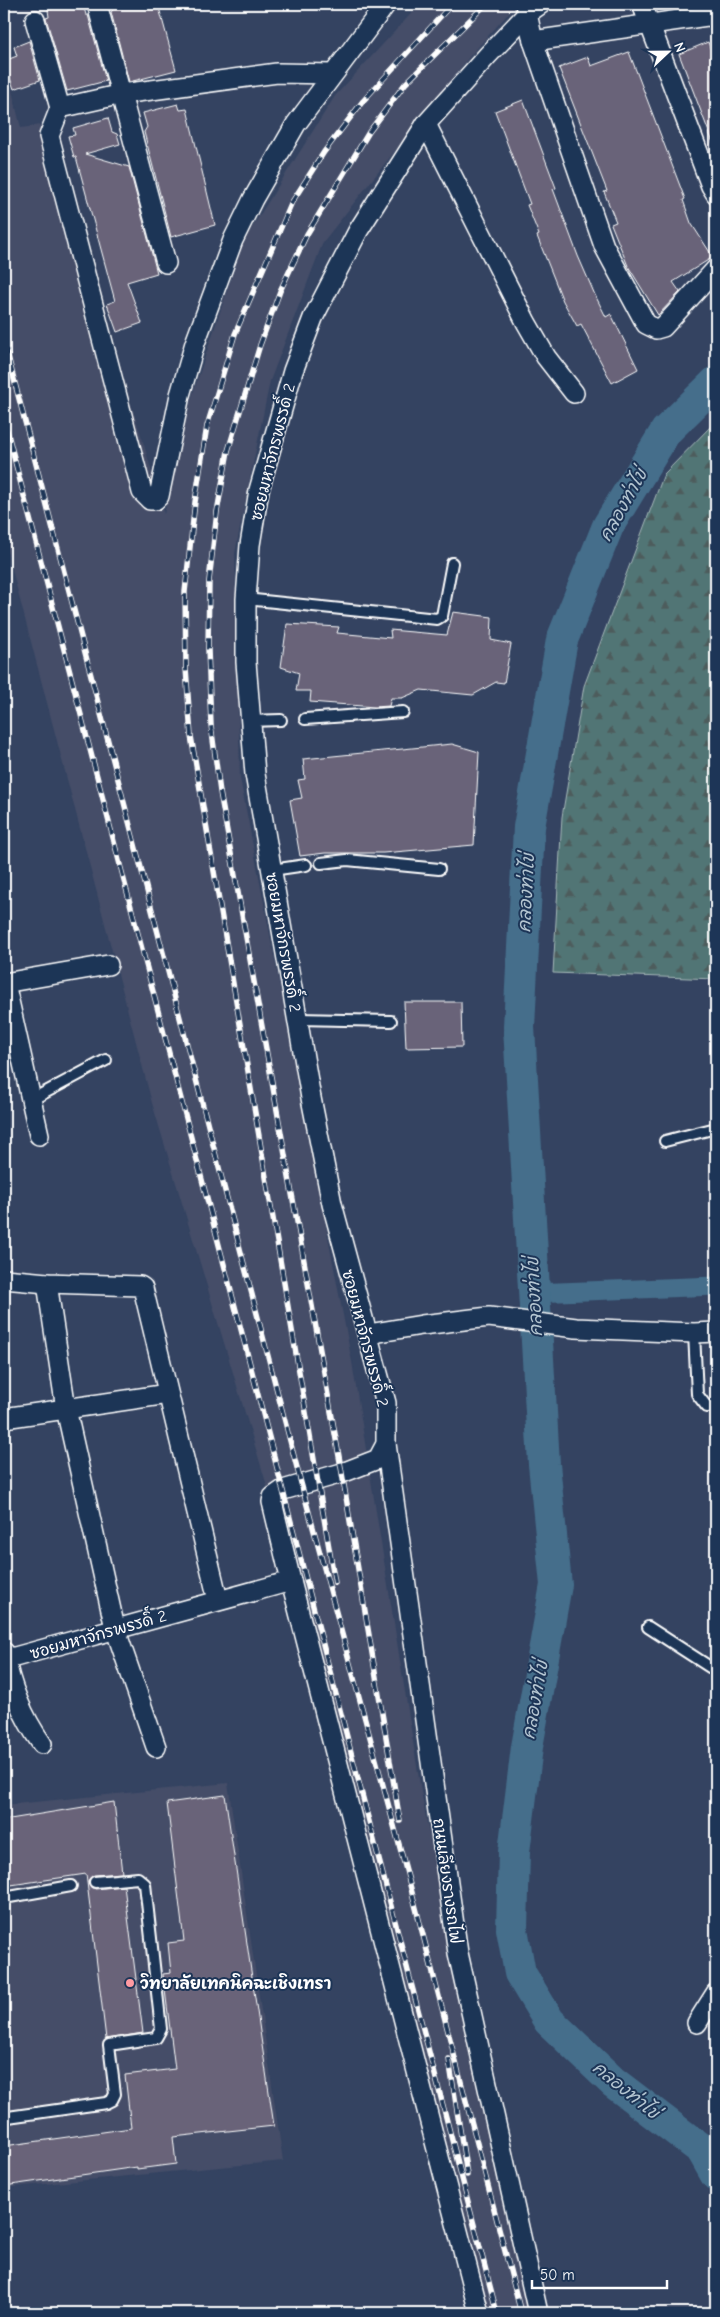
<svg xmlns="http://www.w3.org/2000/svg" width="720" height="2317" font-family="'Comic Neue','Playpen Sans Thai',sans-serif">
<defs>
<pattern id="forest-firs" width="22" height="20" patternUnits="userSpaceOnUse" patternTransform="scale(1.25)"><rect width="22" height="20" fill="#517474"/><path d="M5 1l3.5 6h-7zM16 11l3.5 6h-7z" fill="#4e5c5c"/></pattern>
</defs>
<rect width="100%" height="100%" fill="#344361"/>
<filter id="ink" filterUnits="userSpaceOnUse"><feTurbulence type="fractalNoise" baseFrequency=".02" numOctaves="2"/><feDisplacementMap in="SourceGraphic" scale="10" xChannelSelector="R" yChannelSelector="G"/><feConvolveMatrix kernelMatrix="1 2 1 2 8 2 1 2 1" color-interpolation-filters="sRGB"/></filter>
<g filter="url(#ink)">
<g fill="#444d68">
<polygon points="420,4 517,4 471,55 323,242 270,381 235,553 240,778 352,1362 421,1791 475,2074 536,2313 487,2313 309,1626 152,1103 4,539 4,58 21,128 40,125 142,438 164,514 191,399 244,240 335,96"/>
<polygon points="228,1783 283,2161 4,2188 4,1805"/>
</g>
<polygon fill="url(#forest-firs)" stroke="#a8baba" points="716,421 716,979 553,973 562,817 584,686 664,474"/>
<g fill="none" stroke-linecap="round" stroke-linejoin="round">
<polyline stroke="#446e8b" stroke-width="19" points="533,1293 716,1286"/>
<polyline stroke="#446e8b" stroke-width="32" points="716,382 666,431 608,526 562,640 529,827 519,1027 544,1464 556,1585 527,1747 514,1852 512,1929 520,1973 549,2021 613,2082 702,2150 716,2175"/>
</g>
<g fill="#696479" stroke="#fff">
<polygon points="71,4 83,4 86,15 88,15 106,81 67,91 46,18 49,17 48,10"/>
<polygon points="118,4 158,4 176,70 129,82 111,12"/>
<polygon points="29,41 40,80 14,89 4,61 17,56 14,47"/>
<polygon points="708,42 716,65 715,148 679,54"/>
<polygon points="629,52 685,199 683,200 691,223 713,257 673,282 680,292 658,315 628,266 611,224 616,222 604,192 607,191 559,68 588,57 591,66"/>
<polygon points="523,100 556,188 553,189 578,256 595,295 606,317 611,314 638,369 612,383 581,324 577,326 563,301 537,236 539,235 527,205 530,204 495,111"/>
<polygon points="178,104 180,110 187,109 215,225 171,237 144,132 147,127 143,113"/>
<polygon points="108,118 112,132 117,134 120,144 85,154 129,167 157,273 127,282 142,323 117,332 107,304 115,301 76,157 74,157 68,136 75,135 73,128"/>
<polygon points="453,612 492,617 491,640 511,644 504,683 496,682 473,695 421,690 402,698 391,698 389,706 375,707 310,702 311,691 296,691 299,673 281,667 287,624 339,627 337,633 391,638 390,630 447,635"/>
<polygon points="452,744 479,752 474,845 383,853 325,853 300,856 290,800 302,798 298,780 305,779 303,759"/>
<polygon points="404,1002 461,1002 462,1047 406,1048"/>
<polygon points="225,1795 274,2126 173,2137 176,2164 137,2169 137,2167 4,2186 4,2146 131,2128 125,2075 175,2069 163,1974 171,1973 168,1943 184,1941 167,1803"/>
<polygon points="114,1802 122,1873 94,1875 89,1879 88,1883 95,1889 124,1886 143,2033 106,2039 86,1874 4,1886 4,1820"/>
</g>
<g fill="none" stroke-linecap="round" stroke-linejoin="round">
<g stroke="#fff" stroke-width="14">
<g id="lane">
<polyline points="246,599 437,619 442,616 452,563"/>
<polyline points="305,719 403,712"/>
<polyline points="249,721 281,720"/>
<polyline points="321,863 347,860 439,869"/>
<polyline points="272,870 306,865"/>
<polyline points="298,1019 391,1021"/>
<polyline points="31,1100 106,1060"/>
<polyline points="665,1141 716,1128"/>
<polyline points="694,1333 697,1394 707,1407 716,1406"/>
<polyline points="648,1627 716,1671"/>
<polyline points="4,1898 71,1886"/>
<polyline points="4,2115 8,2117 106,2103 112,2100 115,2094 109,2045 156,2038 161,2029 145,1884 138,1878 95,1882"/>
</g>
</g>
<g stroke="#fff" stroke-width="22">
<g id="street">
<polyline points="97,4 166,263"/>
<polyline points="525,4 533,41 604,246 646,324 656,329 663,327 716,269"/>
<polyline points="642,4 711,186 716,194"/>
<polyline points="35,20 60,108"/>
<polyline points="533,41 707,16 716,17"/>
<polyline points="333,74 277,73 122,94 60,108 49,136 142,492 150,500 155,500 159,496 180,395 195,343 233,240 253,199 296,124 386,4"/>
<polyline points="426,124 526,322 546,357 574,393"/>
<polyline points="4,983 108,965"/>
<polyline points="5,983 39,1135"/>
<polyline points="4,1279 47,1283 140,1286 143,1288 218,1600"/>
<polyline points="47,1283 66,1409 115,1628 156,1747"/>
<polyline points="368,1334 422,1325 489,1317 576,1328 694,1333 716,1332"/>
<polyline points="4,1418 168,1394"/>
<polyline points="386,1444 458,1953 538,2313"/>
<polyline points="291,1581 479,2313"/>
<path d="M4,1652C10,1686 22,1716 42,1744"/>
<polyline points="4,1660 291,1581 272,1502 273,1497 283,1490 342,1473 378,1459 386,1444 386,1403 332,1204 311,1098 255,774 246,662 246,599 250,545 259,490 293,371 313,318 358,231 426,124 488,55 528,13 541,4"/>
<polyline points="697,2023 716,1993"/>
</g>
</g>
<use href="#lane" stroke="#1d3557" stroke-width="10"/>
<use href="#street" stroke="#1d3557" stroke-width="19"/>
<g stroke="#fff" stroke-width="5.5">
<g id="rail">
<polyline points="4,341 301,1483 409,1881 521,2313"/>
<polyline points="4,419 497,2313"/>
<polyline points="335,1583 191,736 186,668 185,592 195,502 207,426 235,334 292,202 324,152 363,101 452,4"/>
<polyline points="400,1821 342,1473 220,792 211,725 208,649 209,581 217,512 228,451 260,345 280,291 307,234 369,132 405,84 486,4"/>
<polyline points="449,2059 467,2175"/>
</g>
</g>
<use href="#rail" stroke="#1d3557" stroke-width="4" stroke-dasharray="11" stroke-linecap="butt"/>
</g>
</g>
<circle fill="#ff9aa2" stroke="#1d3557" stroke-width="2" cx="130" cy="1983" r="5"/>
<g text-anchor="middle" stroke-width="4" stroke-linejoin="round" paint-order="stroke">
<g font-size="16" fill="#fff" stroke="#1d3557">
<text transform="translate(272 452) rotate(-76)" y="6">ซอยมหาจักรพรรดิ์ 2</text>
<text transform="translate(284 942) rotate(80)" y="6">ซอยมหาจักรพรรดิ์ 2</text>
<text transform="translate(366 1338) rotate(75)" y="6">ซอยมหาจักรพรรดิ์ 2</text>
<text transform="translate(98 1634) rotate(-16)" y="6">ซอยมหาจักรพรรดิ์ 2</text>
<text transform="translate(448 1881) rotate(82)" y="6">ถนนเลียงรางรถไฟ</text>
</g>
<g font-size="16" font-weight="bold" fill="#fff" stroke="#1d3557" text-anchor="start">
<text x="140" y="1989">วิทยาลัยเทคนิคฉะเชิงเทรา</text>
</g>
<g font-size="18" font-style="italic" fill="#b4c5d1" stroke="#1d3557">
<text transform="translate(623 505) rotate(-61)" y="6">คลองท่าไข่</text>
<text transform="translate(526 893) rotate(-87)" y="6">คลองท่าไข่</text>
<text transform="translate(534 1297) rotate(-93)" y="6">คลองท่าไข่</text>
<text transform="translate(535 1700) rotate(-80)" y="6">คลองท่าไข่</text>
<text transform="translate(626 2090) rotate(39)" y="6">คลองท่าไข่</text>
</g>
</g>
<rect width="720" height="2317" fill="none" stroke="#1d3557" stroke-width="20"/>
<rect x="10" y="10" width="700" height="2297" fill="none" stroke="#fff" stroke-width="2" filter="url(#ink)"/>
<g transform="translate(668 52) rotate(68)" stroke="#1d3557" stroke-width="4" paint-order="stroke">
<path d="M0-4L9 19L0 12L-9 19Z" fill="#ffffff"/>
<text y="-8" font-size="14" font-weight="bold" text-anchor="middle" fill="#ffffff">N</text>
</g>
<path d="M532 2280v8h135v-8" fill="none" stroke="#ffffff" stroke-width="2.5"/>
<text x="540" y="2280" font-size="15" fill="#ffffff" stroke="#1d3557" stroke-width="4" paint-order="stroke">50 m</text>
</svg>
